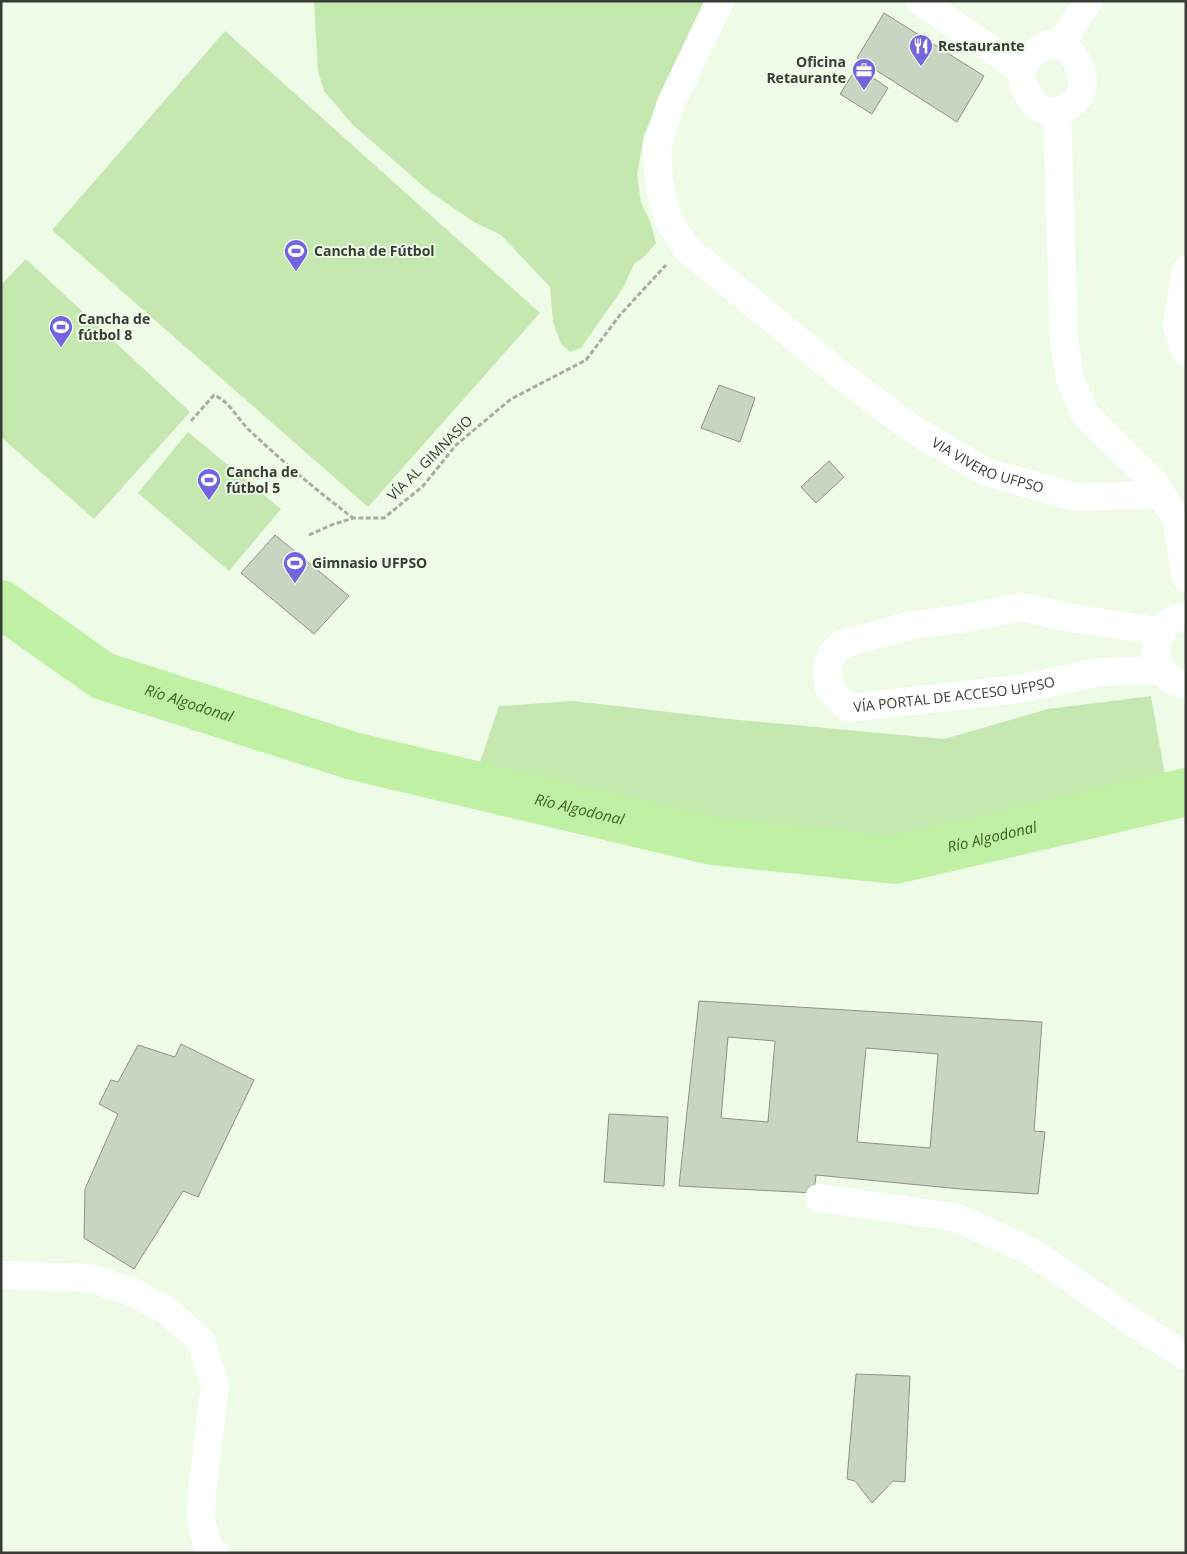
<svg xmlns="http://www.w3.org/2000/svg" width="1187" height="1554" font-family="'Open Sans',sans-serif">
<rect width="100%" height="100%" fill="#eefbe7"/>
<g fill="#c5e8b1">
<polygon points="314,1 704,1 644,135 637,175 641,203 650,221 656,243 644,257 634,264 623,288 581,348 570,352 561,344 553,322 550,287 501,235 474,222 430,192 352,124 324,91 318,71"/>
<polygon points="225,31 540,313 368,507 52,230"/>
<polygon points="26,259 190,412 94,519 1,437 1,285"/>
<polygon points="188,432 281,509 229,571 138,493"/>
<polygon points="1151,696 1167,787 896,855 710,835 474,780 499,706 573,701 729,719 944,739 1048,709"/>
</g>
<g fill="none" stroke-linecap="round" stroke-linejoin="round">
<path stroke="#c0f0a4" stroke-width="48" id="s1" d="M1,604L103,676L353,756L712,841L895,860L1186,792"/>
</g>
<g fill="#c8d5c2" stroke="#8b9684" fill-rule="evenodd">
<polygon points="884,13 984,76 957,122 857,58"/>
<polygon points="857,67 888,88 872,114 840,94"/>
<polygon points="719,385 755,398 740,442 701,428"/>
<polygon points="829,461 844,477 816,503 801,487"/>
<polygon points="275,535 349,596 314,634 241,573"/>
<path d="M699,1001L1042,1022L1034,1131L1045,1132L1038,1194L961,1189L816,1175L814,1193L679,1186ZM728,1037L775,1041L768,1122L721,1118ZM866,1048L938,1054L930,1148L857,1142Z"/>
<polygon points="181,1044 254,1080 198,1197 183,1191 134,1269 84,1238 85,1189 118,1114 99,1104 111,1080 118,1082 138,1045 175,1057"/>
<polygon points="609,1114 668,1117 664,1186 604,1182"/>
<polygon points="856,1374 910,1376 905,1482 893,1481 872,1503 855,1481 847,1479"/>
</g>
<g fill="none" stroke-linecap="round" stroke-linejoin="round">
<g stroke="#a5afa0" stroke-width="3" stroke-dasharray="5 2.5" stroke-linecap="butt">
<path d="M191,421L214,395C229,401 237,418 249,430C282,461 317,491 353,518"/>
<polyline points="309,535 334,524 354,518 384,518 423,486 456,445 511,399 586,360 620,315 666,265"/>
</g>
<g stroke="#fff" stroke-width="28">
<path id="s2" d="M720,1L671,103L657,147L659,182L668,219L686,248L837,372L912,429L986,472L1075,497L1161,495"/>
<polyline points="920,1 1021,70"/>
<path d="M1047,45C1052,45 1058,44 1062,46C1076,53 1087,77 1081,92C1073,110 1048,119 1034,103C1013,78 1019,60 1047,45Z"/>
<polyline points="1060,45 1089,1"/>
<polyline points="1057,113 1064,341 1070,379 1085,414 1153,481 1177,520 1186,578"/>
<polyline points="1186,270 1177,325 1186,352"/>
<path d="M1186,615C1181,617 1175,618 1171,621C1151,634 1151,667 1171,679C1176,682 1180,685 1186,685"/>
<path id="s3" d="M1162,632L1065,617L1021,607L967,618L908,626L843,644L834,651L827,666L829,688L848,708L1019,689L1099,672L1162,670"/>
<polyline points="819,1198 955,1217 1032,1252 1146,1331 1186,1356"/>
<polyline points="1,1275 90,1278 132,1292 166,1310 201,1341 215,1385 202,1492 201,1520 208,1547 215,1553"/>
</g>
</g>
<defs>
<g id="restaurant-pin" transform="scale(1.25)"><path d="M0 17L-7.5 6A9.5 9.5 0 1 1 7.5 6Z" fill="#7365e0" stroke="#eefbe7"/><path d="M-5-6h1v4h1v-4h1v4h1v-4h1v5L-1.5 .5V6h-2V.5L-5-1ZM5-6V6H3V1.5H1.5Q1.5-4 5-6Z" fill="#fff"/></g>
<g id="office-pin" transform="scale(1.25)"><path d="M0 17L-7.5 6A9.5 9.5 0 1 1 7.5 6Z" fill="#7365e0" stroke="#eefbe7"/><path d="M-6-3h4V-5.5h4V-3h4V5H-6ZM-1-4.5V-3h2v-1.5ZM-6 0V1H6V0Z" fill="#fff"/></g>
<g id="stadium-pin" transform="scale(1.25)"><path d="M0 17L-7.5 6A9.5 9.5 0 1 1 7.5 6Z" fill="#7365e0" stroke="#eefbe7"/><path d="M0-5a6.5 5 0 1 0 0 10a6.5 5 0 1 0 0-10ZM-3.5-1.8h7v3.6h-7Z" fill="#fff"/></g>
</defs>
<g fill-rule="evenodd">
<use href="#restaurant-pin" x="921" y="46"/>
<use href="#office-pin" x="864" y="70"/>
<use href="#stadium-pin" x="296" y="251"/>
<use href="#stadium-pin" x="61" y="327"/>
<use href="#stadium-pin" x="209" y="480"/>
<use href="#stadium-pin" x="295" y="563"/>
</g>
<g text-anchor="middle" stroke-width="4" stroke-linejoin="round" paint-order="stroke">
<g font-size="14" font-weight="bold" fill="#373c34" stroke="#eefbe7" text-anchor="start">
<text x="938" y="51">Restaurante</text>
<text x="846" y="67" text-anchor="end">Oficina<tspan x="846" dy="16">Retaurante</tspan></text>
<text x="314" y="256">Cancha de Fútbol</text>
<text x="78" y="324">Cancha de<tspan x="78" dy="16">fútbol 8</tspan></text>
<text x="226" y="477">Cancha de<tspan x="226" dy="16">fútbol 5</tspan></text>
<text x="312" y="568">Gimnasio UFPSO</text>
</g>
<g font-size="14" fill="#373c34" stroke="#eefbe7">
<text transform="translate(430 458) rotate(-45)" y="5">VÍA AL GIMNASIO</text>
<text dy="5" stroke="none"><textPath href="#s2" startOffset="641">VIA VIVERO UFPSO</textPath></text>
<text dy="5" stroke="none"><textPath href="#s3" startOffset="510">VÍA PORTAL DE ACCESO UFPSO</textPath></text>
</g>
<g font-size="15" font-style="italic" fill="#3a641a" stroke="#eefbe7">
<text dy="5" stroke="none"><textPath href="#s1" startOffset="215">Río Algodonal</textPath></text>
<text dy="5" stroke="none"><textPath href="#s1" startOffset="620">Río Algodonal</textPath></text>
<text dy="5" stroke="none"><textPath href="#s1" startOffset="1040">Río Algodonal</textPath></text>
</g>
</g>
<rect width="1187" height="1554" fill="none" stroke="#373c34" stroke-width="5"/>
</svg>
